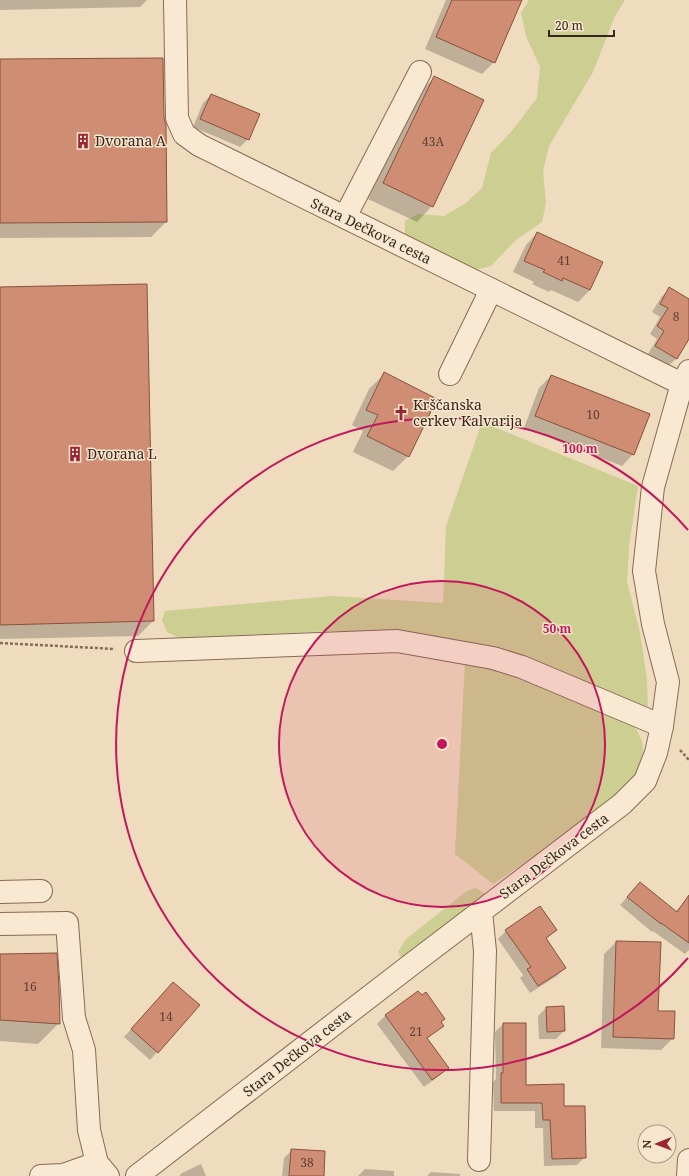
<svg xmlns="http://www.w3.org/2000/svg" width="689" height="1176" font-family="'Noto Serif',serif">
<rect width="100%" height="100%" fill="#efdbbe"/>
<g fill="#cdce92">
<polygon points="529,0 625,0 615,16 593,72 549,146 543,171 546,203 542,222 516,240 491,266 476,270 447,260 405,236 405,221 418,214 444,216 466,203 482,188 491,153 511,132 537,98 540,67 526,36 521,13"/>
<polygon points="482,422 638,486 629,547 627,582 640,632 647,680 648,706 643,707 628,719 637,730 642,741 643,751 640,763 635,777 615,797 547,848 493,884 455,854 466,643 438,638 333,631 180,638 167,632 162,620 165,611 332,596 443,603 446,526"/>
<polygon points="475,888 480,890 485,894 485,900 404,958 400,956 398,952 406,939 467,891"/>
</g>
<g fill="#0003">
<polygon points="0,0 147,0 140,7 0,10"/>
<polygon points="446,0 509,0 494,62 482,74 425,49"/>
<polygon points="0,60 166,222 151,237 0,238"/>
<polygon points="434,78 482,101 432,206 417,222 368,199 419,93"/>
<polygon points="211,95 248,139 240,147 193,127 203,103"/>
<polygon points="537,233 602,262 590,290 578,302 551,290 549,292 532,284 534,282 513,272 526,245"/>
<polygon points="0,288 153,621 138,636 0,639"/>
<polygon points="670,289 689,300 689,337 676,359 668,366 648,354 657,339 650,334 660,317 652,312 662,296"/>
<polygon points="384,374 408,456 393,471 353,452 363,431 352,425 369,389"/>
<polygon points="551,376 633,454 622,466 524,428 539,388"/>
<polygon points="640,883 675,912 686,900 689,902 689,950 685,954 653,931 652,932 620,905"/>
<polygon points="556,930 546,939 565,968 557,976 530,993 520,978 523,975 498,939 506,931"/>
<polygon points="616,942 659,943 657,1012 673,1038 661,1050 601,1048 604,954"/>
<polygon points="0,955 59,1023 38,1044 0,1041"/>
<polygon points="165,991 157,1052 150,1060 124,1037"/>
<polygon points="418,992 442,1025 426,1039 447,1068 439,1076 424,1087 377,1024 385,1016"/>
<polygon points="546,1008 564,1031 556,1039 539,1039 538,1016"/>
<polygon points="503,1024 525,1086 563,1107 585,1157 577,1165 544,1166 543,1128 535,1128 535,1111 494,1111 493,1082 496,1079 495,1032"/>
<polygon points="292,1150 323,1176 282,1176 284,1158"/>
<polygon points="201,1164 206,1176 179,1176 182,1173"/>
<polygon points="365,1169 394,1171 394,1176 358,1176"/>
<polygon points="431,1172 460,1174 460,1176 427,1176"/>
</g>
<g fill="#cf8e73" stroke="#88513b">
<polygon points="452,0 522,0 495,63 436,37"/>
<polygon points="163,58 164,118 166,125 167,222 0,223 0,59"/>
<polygon points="434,76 484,100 433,207 383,183"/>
<polygon points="211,94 260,114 249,140 200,119"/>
<polygon points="537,232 603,262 590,290 563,278 562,281 543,272 545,270 524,261"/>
<polygon points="147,284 154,621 0,625 0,287"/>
<polygon points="669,287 689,299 689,339 677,359 655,346 664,331 657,326 668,308 660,304"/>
<polygon points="384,372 437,399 409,457 367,436 378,415 366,410"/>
<polygon points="551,375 650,414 634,455 535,416"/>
<polygon points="640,882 677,912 689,895 689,943 661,923 661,924 627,897"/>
<polygon points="540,906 557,930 546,938 566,968 538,986 527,969 531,967 505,930"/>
<polygon points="616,941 661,942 658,1011 675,1011 674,1039 613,1037"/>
<polygon points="57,953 59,988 60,1024 0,1020 0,954"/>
<polygon points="173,982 200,1005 158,1053 131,1029"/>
<polygon points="418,991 422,995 426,992 445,1019 441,1022 444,1026 427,1038 449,1068 432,1080 385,1015"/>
<polygon points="564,1006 565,1031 547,1032 546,1007"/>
<polygon points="503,1023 526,1023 526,1085 564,1084 564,1106 585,1106 586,1158 552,1159 550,1120 543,1120 542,1103 501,1103 501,1073 503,1073"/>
<polygon points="291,1149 325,1151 324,1176 289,1176"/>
</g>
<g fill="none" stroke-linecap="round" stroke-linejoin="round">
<g stroke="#886b56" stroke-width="24">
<g id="minor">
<polyline points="175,0 177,118 184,134 199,145 682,384"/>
<polyline points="345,217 420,72"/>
<polyline points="450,374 491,290"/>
<polyline points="136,651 397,641 493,658 522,667 662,726"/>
<polyline points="0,892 41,891"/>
<polyline points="0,924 67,923 74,1018 84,1050 89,1130 97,1163 108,1176"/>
<polyline points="479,1160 485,951 481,912"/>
<polyline points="41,1176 63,1175 97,1163"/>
<polyline points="137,1176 408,967 622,804 645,781 656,753 662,726 668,682 653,624 644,571 653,487 682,384 689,371"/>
<polyline points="688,1176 689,1160"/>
</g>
</g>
<g stroke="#886b56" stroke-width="2.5" stroke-dasharray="3 2" stroke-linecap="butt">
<polyline points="0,643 115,649"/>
<polyline points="680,750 689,760"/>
</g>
<use href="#minor" stroke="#fae9d2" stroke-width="22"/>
</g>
<circle cx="442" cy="744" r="163" fill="#c2185b" fill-opacity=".12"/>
<g fill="none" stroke="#c2185b" stroke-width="2">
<circle cx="442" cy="744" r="163"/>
<path d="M688 958A326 326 0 1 1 688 530"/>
</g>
<defs>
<g id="building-bare" transform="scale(1.2)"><path d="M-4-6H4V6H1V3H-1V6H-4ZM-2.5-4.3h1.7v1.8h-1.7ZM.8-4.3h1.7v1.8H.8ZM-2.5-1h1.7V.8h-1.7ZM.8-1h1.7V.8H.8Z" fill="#9a2432" stroke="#f7e6ce" stroke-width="2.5" paint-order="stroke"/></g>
<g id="church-bare" transform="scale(1.2)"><path d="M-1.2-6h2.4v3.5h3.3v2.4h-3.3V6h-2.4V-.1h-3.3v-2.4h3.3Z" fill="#9a2432" stroke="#f7e6ce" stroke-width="2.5" paint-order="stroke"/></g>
</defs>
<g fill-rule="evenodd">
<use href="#building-bare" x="83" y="141"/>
<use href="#church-bare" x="401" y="413"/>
<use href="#building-bare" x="75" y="454"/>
</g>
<g text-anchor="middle" stroke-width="3" stroke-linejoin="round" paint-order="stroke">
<g font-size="12" fill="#5d4032">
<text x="433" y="146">43A</text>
<text x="564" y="265">41</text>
<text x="676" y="321">8</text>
<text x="593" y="419">10</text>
<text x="30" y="991">16</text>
<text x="166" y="1021">14</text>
<text x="416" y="1036">21</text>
<text x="307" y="1167">38</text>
</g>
<g font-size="14" fill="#37261c" stroke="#f7e6ce" text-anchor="start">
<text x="95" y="146">Dvorana A</text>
<text x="413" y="410">Krščanska<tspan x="413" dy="16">cerkev Kalvarija</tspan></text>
<text x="87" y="459">Dvorana L</text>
</g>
<g font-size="14" fill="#37261c" stroke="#f7e6ce">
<text transform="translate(371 231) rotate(26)" y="5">Stara Dečkova cesta</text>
<text transform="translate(554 856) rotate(-37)" y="5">Stara Dečkova cesta</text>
<text transform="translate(297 1053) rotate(-38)" y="5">Stara Dečkova cesta</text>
</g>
</g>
<circle cx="442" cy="744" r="6" fill="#c2185b" stroke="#f7e6ce" stroke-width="2"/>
<g font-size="12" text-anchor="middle" font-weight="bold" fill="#c2185b" stroke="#f7e6ce" stroke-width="3" stroke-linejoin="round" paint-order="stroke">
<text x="580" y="453">100 m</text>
<text x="557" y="633">50 m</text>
</g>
<g transform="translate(657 1144) rotate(269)"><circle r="19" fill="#f7e6ce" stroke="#aa9987"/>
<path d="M0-3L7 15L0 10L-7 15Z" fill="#9a2432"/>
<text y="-6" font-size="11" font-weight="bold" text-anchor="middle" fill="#37261c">N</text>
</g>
<path d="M549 30v6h65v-6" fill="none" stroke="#37261c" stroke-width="2"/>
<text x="555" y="30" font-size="12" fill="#37261c" stroke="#f7e6ce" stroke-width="3" paint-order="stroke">20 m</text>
</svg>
